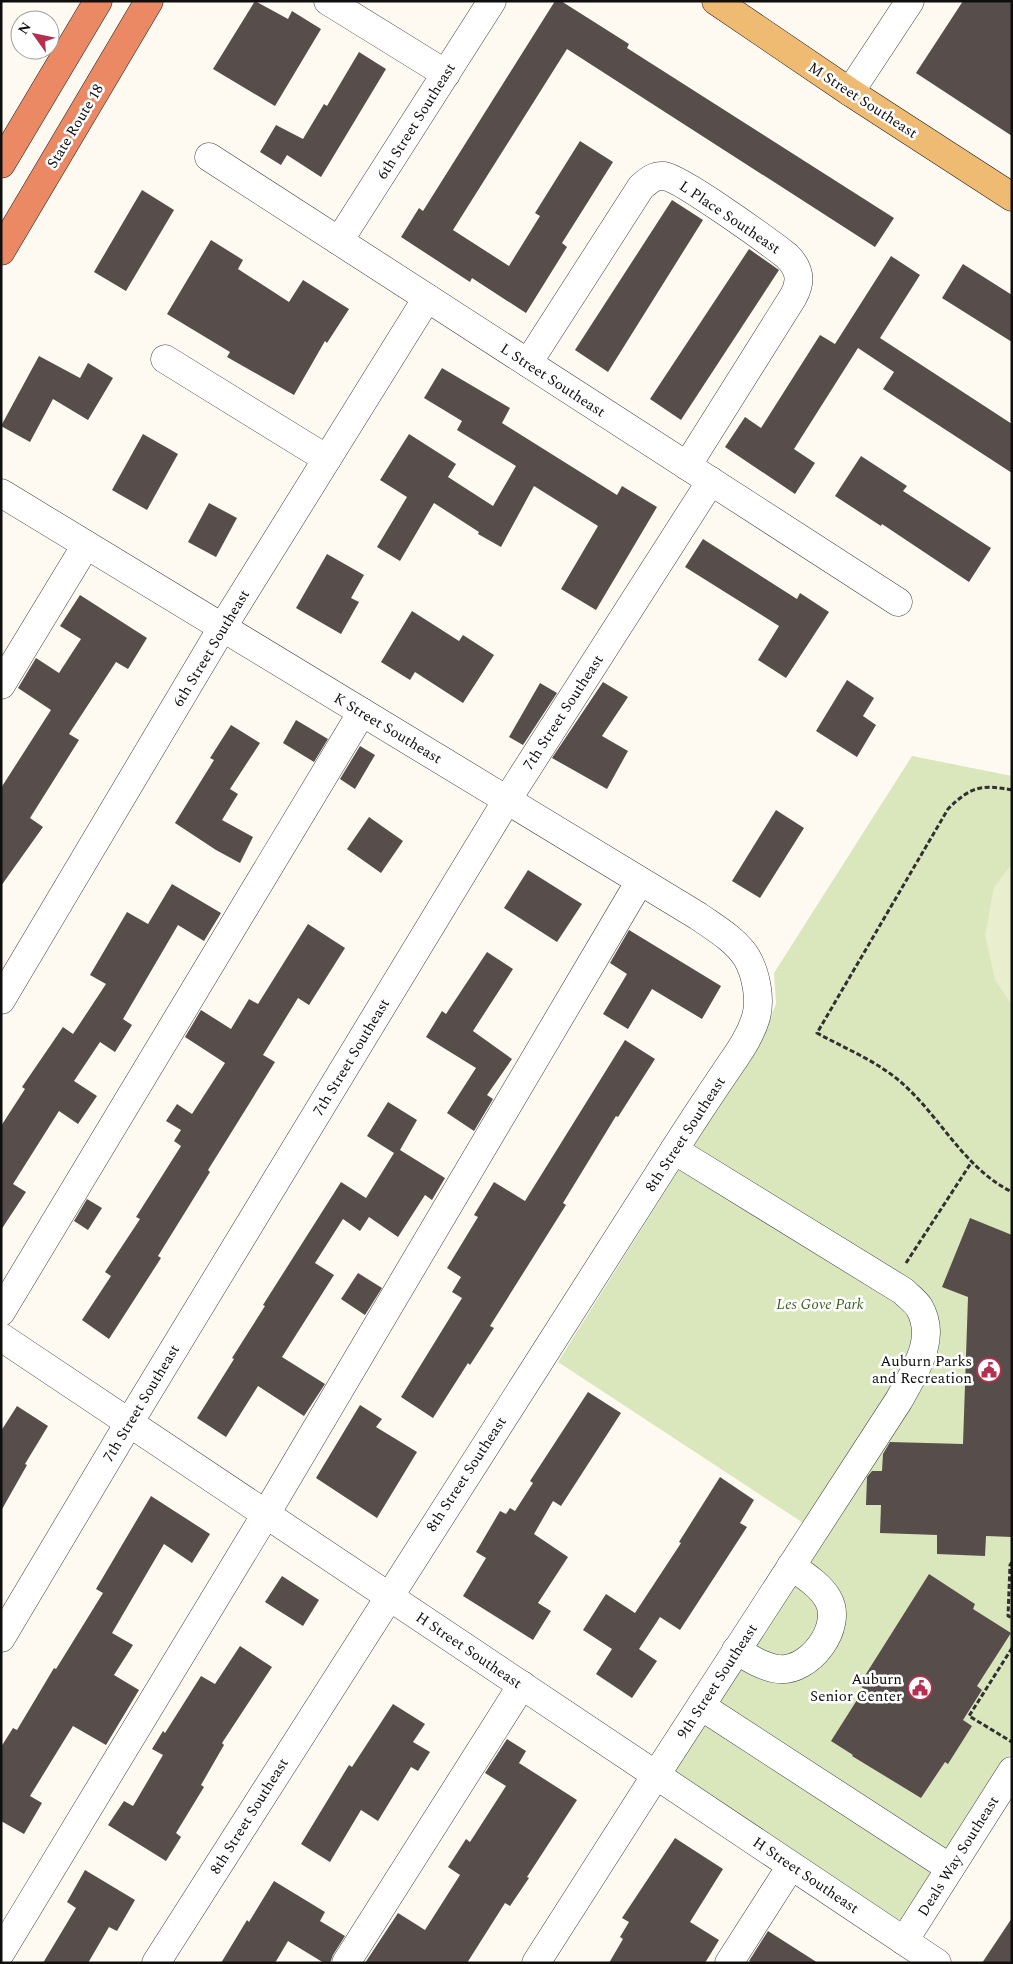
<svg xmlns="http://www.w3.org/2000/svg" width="1013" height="1964" font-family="Spectral,serif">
<rect width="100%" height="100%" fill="#fef9f1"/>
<polygon fill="#dae7bd" points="912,756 1012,776 1012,1751 892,1932 656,1775 814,1530 558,1362 764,1034 776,1004 774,973"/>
<polygon fill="#e9eece" points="1012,864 1012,1005 995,980 985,935 994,887"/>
<g fill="#574e4c">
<polygon points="255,1 288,19 292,11 321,29 275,106 213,69"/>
<polygon points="555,1 561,1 629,44 627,48 894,218 875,247 567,49 453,230 509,266 540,216 535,213 580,141 613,162 562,243 567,247 526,313 472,278 470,282 401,237 419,208 423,211"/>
<polygon points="963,1 1012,1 1012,136 916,73"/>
<polygon points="359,52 386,69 321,177 287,155 281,165 260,152 276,125 303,139 324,104 327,106"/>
<polygon points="142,190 174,210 126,291 94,272"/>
<polygon points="672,200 703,220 608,372 575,350"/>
<polygon points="211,240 243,260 238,269 289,302 303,280 349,309 327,343 325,341 294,395 227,357 230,352 167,314"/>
<polygon points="749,249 779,270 681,420 650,399"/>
<polygon points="891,256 920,275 880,338 1012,424 1012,473 883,389 894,372 858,348 794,449 815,463 795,494 725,447 745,417 761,428 820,335 835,344"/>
<polygon points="963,264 1012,295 1012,342 942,298"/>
<polygon points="39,356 80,378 88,363 113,378 88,420 53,399 30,442 1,426"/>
<polygon points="442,368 510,408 502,423 617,495 622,486 657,507 596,610 561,589 598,526 534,486 501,547 478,534 479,532 434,503 400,561 377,547 407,497 380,480 409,434 456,464 448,477 493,506 516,466 457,430 462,421 424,398"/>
<polygon points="143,434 178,454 147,510 112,490"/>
<polygon points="861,456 907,486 903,491 991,548 969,582 882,524 881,526 835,496"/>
<polygon points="209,503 237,518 216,557 188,542"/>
<polygon points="703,539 797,599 800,593 829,612 786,678 758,660 779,626 685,567"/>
<polygon points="327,554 364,575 351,598 359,602 341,634 296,608"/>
<polygon points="80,595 147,638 128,669 116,662 69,734 79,740 30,818 43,827 1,886 1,788 51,710 18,688 36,658 59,673 81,639 60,626"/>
<polygon points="412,611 459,641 463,635 494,655 463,703 415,672 410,680 381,662"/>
<polygon points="847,680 874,698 863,716 876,725 857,757 816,731"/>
<polygon points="603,682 628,697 602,736 628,751 607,789 552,758"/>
<polygon points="540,683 557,693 523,745 509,737"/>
<polygon points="296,720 328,739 314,762 283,743"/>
<polygon points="231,725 260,743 230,789 238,794 222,820 253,837 240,863 216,850 175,823 214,760 210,758"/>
<polygon points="360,746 375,755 355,789 340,779"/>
<polygon points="776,810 804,828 760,898 732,881"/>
<polygon points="369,817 403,841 381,873 347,849"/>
<polygon points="528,870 582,904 557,942 504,908"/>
<polygon points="172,884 221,913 204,941 178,925 123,1019 132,1025 115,1052 100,1042 74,1081 97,1096 78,1124 59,1111 13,1184 26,1192 1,1230 1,1126 25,1089 22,1087 63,1027 73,1034 106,984 90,975 127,912 148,924"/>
<polygon points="308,924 345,948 309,1005 298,998 263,1055 275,1062 208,1170 210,1172 158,1256 161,1258 109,1339 82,1320 111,1276 105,1272 140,1219 136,1217 181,1146 174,1141 181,1130 166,1121 177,1104 192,1114 225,1063 185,1037 201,1010 231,1029 249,999 258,1004"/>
<polygon points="629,930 721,986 702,1019 652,989 628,1029 603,1014 627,974 610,963"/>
<polygon points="487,952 513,969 473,1031 512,1059 487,1095 493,1099 474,1131 447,1113 476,1068 426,1037 442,1011 446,1014"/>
<polygon points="625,1040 655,1059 618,1117 616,1116 563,1203 566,1205 490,1326 494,1328 470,1365 468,1363 433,1418 401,1397 462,1298 452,1292 461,1277 447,1268 478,1217 474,1215 494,1182 525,1201"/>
<polygon points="388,1102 417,1120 400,1150 445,1178 432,1200 425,1195 398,1237 369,1217 360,1231 343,1219 315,1263 334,1275 282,1357 325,1384 304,1416 258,1386 226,1437 197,1418 234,1359 232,1358 265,1306 263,1305 341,1182 366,1198 394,1153 367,1136"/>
<polygon points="87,1199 102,1208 88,1230 74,1221"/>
<polygon points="970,1218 1012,1235 1012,1537 986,1536 985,1556 937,1554 937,1535 880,1533 881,1505 866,1505 867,1477 872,1471 882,1471 883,1454 890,1442 963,1444 968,1297 942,1287"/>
<polygon points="358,1273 382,1288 365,1315 341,1299"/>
<polygon points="588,1392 621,1413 561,1506 553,1501 534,1534 568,1557 538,1603 551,1611 533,1640 463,1596 486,1558 476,1552 500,1511 506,1514 510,1508 515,1511 533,1483 530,1481"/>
<polygon points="360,1405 382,1419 376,1427 417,1452 377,1518 316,1478"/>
<polygon points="17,1406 48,1426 25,1464 27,1465 1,1511 1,1431"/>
<polygon points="720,1477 754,1500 740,1523 747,1527 680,1630 660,1617 639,1649 657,1661 632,1698 596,1674 612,1649 583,1630 606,1594 635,1613 681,1543 679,1542"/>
<polygon points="151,1496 210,1534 192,1563 164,1544 112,1633 133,1645 114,1675 139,1690 106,1745 73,1726 30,1796 42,1803 24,1834 1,1821 1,1747 13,1728 17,1730 54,1668 56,1669 103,1593 96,1589"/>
<polygon points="929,1574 975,1604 973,1609 1011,1633 977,1686 982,1690 963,1720 972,1726 948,1764 945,1762 921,1798 852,1756 853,1755 831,1741 864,1689 859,1685"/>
<polygon points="282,1576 319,1600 303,1626 265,1602"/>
<polygon points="240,1646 272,1667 222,1743 224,1745 201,1785 204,1787 176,1833 181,1837 166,1861 108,1825 124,1801 133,1806 163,1755 152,1749 163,1731 165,1733 201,1676 215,1684"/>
<polygon points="393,1704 425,1724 413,1742 430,1752 418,1771 411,1767 378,1821 361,1810 330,1862 301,1844 349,1765 352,1767"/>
<polygon points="507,1739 526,1751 519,1763 577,1800 527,1877 529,1878 510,1906 505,1903 467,1963 365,1963 398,1913 425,1930 460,1875 448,1867 466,1839 470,1842 506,1786 485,1773"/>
<polygon points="675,1838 723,1869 690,1922 719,1940 705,1963 609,1963 623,1939 620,1937 629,1922 622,1918"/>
<polygon points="85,1870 135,1900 117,1931 109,1927 88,1963 43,1963 76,1908 67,1902"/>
<polygon points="274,1881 325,1912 320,1921 345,1936 333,1955 330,1963 324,1963 288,1941 275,1963 221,1963 247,1920 249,1922"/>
<polygon points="1012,1918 1012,1963 982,1963"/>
<polygon points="768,1931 818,1963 752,1963 749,1961"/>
</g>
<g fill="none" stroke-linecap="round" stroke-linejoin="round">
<g stroke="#424242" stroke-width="29">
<g id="minor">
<polyline points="328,1 446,74"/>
<polyline points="850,92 910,1"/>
<polyline points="209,157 898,602"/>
<polyline points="339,241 492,1"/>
<polyline points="165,359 327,459"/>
<path d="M528,363L641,187C648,181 654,175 664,176C681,178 769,242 787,256C800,269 802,281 793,297L687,466"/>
<path d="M1,493L698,916C715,928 736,940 747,958C756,974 761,999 756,1017C750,1038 736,1056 724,1074C707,1099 690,1125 674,1150L156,1963"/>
<polyline points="1,685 86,545"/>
<polyline points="1,1000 222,628 427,298"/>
<polyline points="1,1312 362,712"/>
<polyline points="1,1337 937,1963"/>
<polyline points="1,1638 129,1423 507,800 711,481"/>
<path d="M736,1650C749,1658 763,1667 778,1669C809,1673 844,1627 828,1599C820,1585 804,1575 791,1566"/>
<polyline points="701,1706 950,1868"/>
<polyline points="904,1941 1012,1771"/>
<polyline points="1,1952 266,1514 640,881"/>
<polyline points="346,1963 522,1685"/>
<path d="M536,1963L656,1775L899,1400C914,1372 938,1339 919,1307C915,1301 908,1296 903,1291L674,1150"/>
<polyline points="729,1963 791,1866"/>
</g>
</g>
<g stroke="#202020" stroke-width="29">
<polyline id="major" points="716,1 850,92 1012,197"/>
</g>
<g stroke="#202020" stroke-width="29">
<g id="highway">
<polyline points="1,164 98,1"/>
<polyline points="1,251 149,1"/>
</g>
</g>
<g stroke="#313131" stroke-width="3" stroke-dasharray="5 2.5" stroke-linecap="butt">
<path d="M1012,790C981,784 970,787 948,809L817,1033C846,1049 879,1062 903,1084C942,1119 964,1168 1012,1192"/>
<polyline points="906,1263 971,1163"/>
<polyline points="1012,1562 1010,1565 1008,1616 1012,1618"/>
<polyline points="1012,1648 969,1716 1012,1742"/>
</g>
<use href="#minor" stroke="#fff" stroke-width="28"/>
<use href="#major" stroke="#efba71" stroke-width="28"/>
<use href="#highway" stroke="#ea8963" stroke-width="28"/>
</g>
<defs>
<g id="civic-ring" transform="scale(1.25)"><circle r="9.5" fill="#fff" stroke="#b5304e" stroke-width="1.5"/><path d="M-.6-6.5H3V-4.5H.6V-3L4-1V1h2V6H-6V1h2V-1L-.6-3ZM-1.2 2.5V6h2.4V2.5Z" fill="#b5304e"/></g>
</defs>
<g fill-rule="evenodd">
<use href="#civic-ring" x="989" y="1370"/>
<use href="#civic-ring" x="920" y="1688"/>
</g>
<g text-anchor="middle" stroke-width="5" stroke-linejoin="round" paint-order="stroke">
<g font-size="15" fill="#0f0f0f" stroke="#fff">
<text transform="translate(863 100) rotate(33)" y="5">M Street Southeast</text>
<text transform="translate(416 121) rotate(-58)" y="5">6th Street Southeast</text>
<text transform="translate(75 126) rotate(-59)" y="5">State Route 18</text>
<text transform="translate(730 217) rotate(34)" y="5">L Place Southeast</text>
<text transform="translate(553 380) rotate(33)" y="5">L Street Southeast</text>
<text transform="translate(211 648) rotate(-59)" y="5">6th Street Southeast</text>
<text transform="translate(563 712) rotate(-57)" y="5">7th Street Southeast</text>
<text transform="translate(388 728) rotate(31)" y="5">K Street Southeast</text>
<text transform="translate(351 1057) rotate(-59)" y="5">7th Street Southeast</text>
<text transform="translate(685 1134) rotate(-57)" y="5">8th Street Southeast</text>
<text transform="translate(141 1403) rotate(-59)" y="5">7th Street Southeast</text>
<text transform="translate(466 1474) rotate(-57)" y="5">8th Street Southeast</text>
<text transform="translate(469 1650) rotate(34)" y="5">H Street Southeast</text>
<text transform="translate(717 1681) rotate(-57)" y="5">9th Street Southeast</text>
<text transform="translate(249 1816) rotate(-58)" y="5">8th Street Southeast</text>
<text transform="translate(958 1856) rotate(-58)" y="5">Deals Way Southeast</text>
<text transform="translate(806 1875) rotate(34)" y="5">H Street Southeast</text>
</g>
<g font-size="15" font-style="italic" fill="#3b6223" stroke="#fff">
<text x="820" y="1309">Les Gove Park</text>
</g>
<g font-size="15" fill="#0f0f0f" stroke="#fff" text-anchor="end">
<text x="972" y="1366">Auburn Parks<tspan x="972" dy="17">and Recreation</tspan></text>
<text x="902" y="1684">Auburn<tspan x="902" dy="17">Senior Center</tspan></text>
</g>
</g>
<rect width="1013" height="1964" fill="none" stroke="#0f0f0f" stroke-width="5"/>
<g transform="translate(35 35) rotate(303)"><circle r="24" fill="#ffffff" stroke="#9f9f9f"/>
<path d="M0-4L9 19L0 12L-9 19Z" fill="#b5304e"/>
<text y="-8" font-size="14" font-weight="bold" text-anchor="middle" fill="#0f0f0f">N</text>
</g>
</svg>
